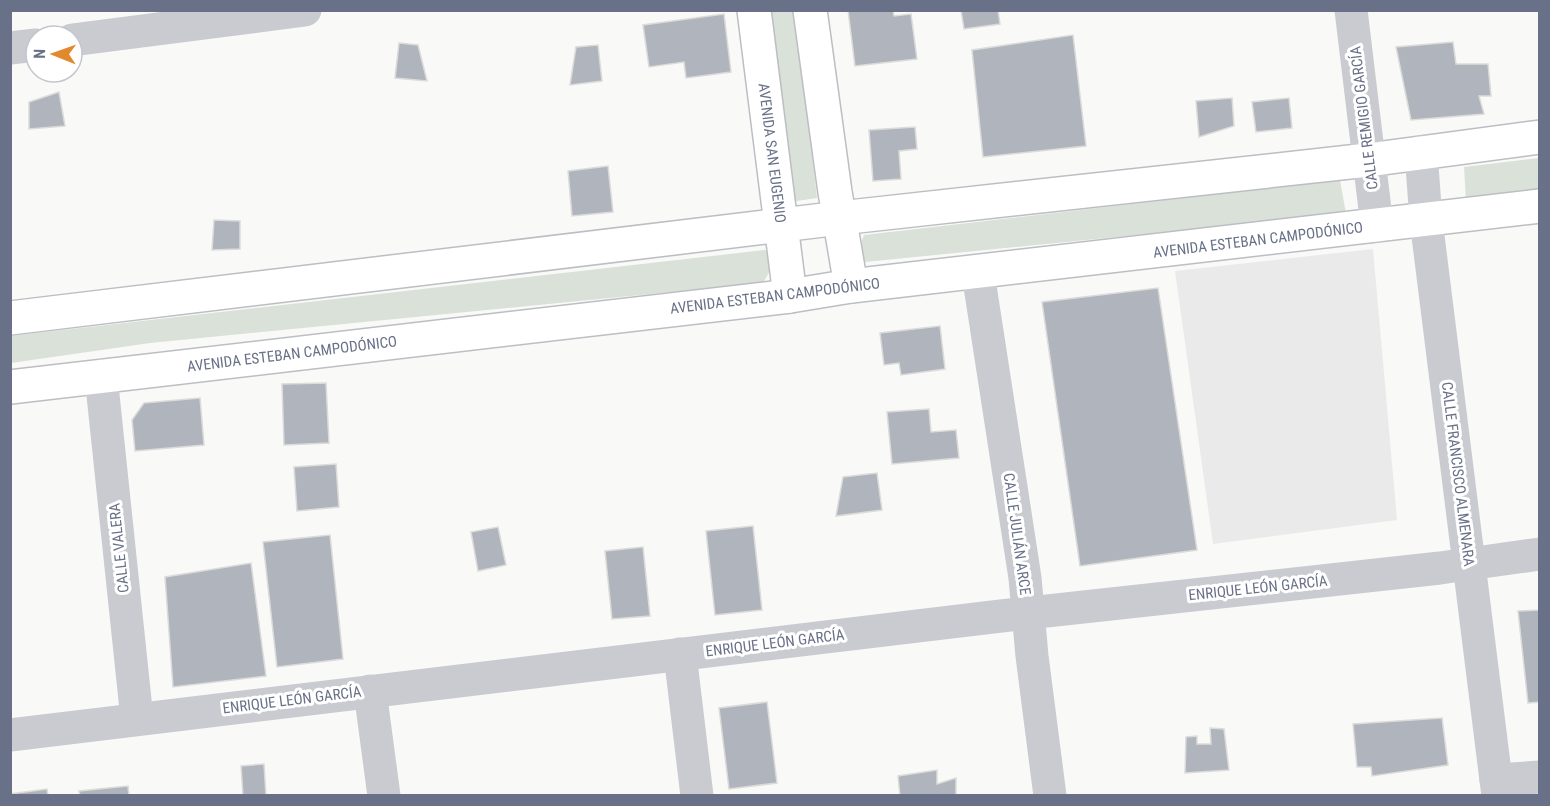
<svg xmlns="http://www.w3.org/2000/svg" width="1550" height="806" font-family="'Roboto Condensed',sans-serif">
<rect width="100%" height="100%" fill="#f9f9f7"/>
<polygon fill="#eaeaea" points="1373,249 1397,520 1213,544 1175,271"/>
<g fill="#d9e1d8">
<polygon points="768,11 796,11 817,198 790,202"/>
<polygon points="1539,158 1539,193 1466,201 1464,167"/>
<polygon points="1340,180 1346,214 865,262 857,253 864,235"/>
<polygon points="765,250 771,257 771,269 763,283 150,343 11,363 10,336"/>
</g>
<g fill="#b0b4bd" stroke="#dbdbd9" stroke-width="1.5">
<polygon points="848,10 893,10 894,16 911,14 917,59 855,66"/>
<polygon points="961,10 998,10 1000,24 964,29"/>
<polygon points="724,14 731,72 686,78 684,62 649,67 643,25"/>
<polygon points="1073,35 1086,146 983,157 972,50"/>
<polygon points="1453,42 1456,64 1488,64 1491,96 1479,96 1484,114 1411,120 1396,47"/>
<polygon points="399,43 418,45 427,81 395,78"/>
<polygon points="598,45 602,81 570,85 576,47"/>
<polygon points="59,92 65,126 29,129 29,102"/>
<polygon points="1232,98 1234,126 1199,137 1196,101"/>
<polygon points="1289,98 1292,128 1256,132 1252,102"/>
<polygon points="915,127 917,149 899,151 901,179 873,181 869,130"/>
<polygon points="608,166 613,212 572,216 568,171"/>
<polygon points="214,220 240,221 240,249 212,250"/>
<polygon points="1158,288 1197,550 1080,566 1042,302"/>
<polygon points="940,326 945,369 901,375 899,363 884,365 880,333"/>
<polygon points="326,383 329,443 284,445 282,384"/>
<polygon points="200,398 204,445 135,451 132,420 144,403"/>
<polygon points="929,409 931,432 956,430 959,458 892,464 887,412"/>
<polygon points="336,464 339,507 297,511 294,467"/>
<polygon points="877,473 882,510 836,516 843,477"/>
<polygon points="753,526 762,610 715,615 706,531"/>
<polygon points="498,527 506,565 478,571 471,532"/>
<polygon points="330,535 343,659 277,667 263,542"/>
<polygon points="643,547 650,616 612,619 605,551"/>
<polygon points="251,563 266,676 173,687 165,577"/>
<polygon points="1540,610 1540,702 1528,703 1518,611"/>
<polygon points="767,702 777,783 729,789 719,708"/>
<polygon points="1442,718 1448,765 1372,776 1371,767 1357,767 1353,724"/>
<polygon points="1210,728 1224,729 1229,770 1185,773 1186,737 1197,736 1197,744 1211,744"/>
<polygon points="264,764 266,796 243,796 241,766"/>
<polygon points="937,770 937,784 956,778 956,796 900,796 898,776"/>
<polygon points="128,786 129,796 80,796 79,791"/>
<polygon points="47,789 48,796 10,796 10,794"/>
</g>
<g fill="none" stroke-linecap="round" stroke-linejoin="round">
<g stroke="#bcbec4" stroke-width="36">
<g id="secondary">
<polyline points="754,10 790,296"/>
<polyline points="810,10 835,192 851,286"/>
<polyline points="10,318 840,218 1368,160 1540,137"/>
<polyline points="10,387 790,296 851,286 1540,206"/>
</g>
</g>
<g stroke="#cacbd0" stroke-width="33">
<polyline points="1351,10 1377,226"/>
<polyline points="72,40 305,10"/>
<polyline points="10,48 36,45"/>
<polyline points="1421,152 1426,220 1498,796"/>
<polyline points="978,273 1025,578 1032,656 1050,796"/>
<polyline points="101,376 137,719"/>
<polyline points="680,654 697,796"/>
<polyline points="370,691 384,796"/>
<polyline points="10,735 1001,616 1440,568 1540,554"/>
<polyline points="1496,780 1540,777"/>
</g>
<use href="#secondary" stroke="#fff" stroke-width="33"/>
</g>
<g text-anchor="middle" stroke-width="6" stroke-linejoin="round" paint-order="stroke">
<g font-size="15" fill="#697188" stroke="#fff">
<text transform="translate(1364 118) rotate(-97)" y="5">CALLE REMIGIO GARCÍA</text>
<text transform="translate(772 153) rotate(83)" y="5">AVENIDA SAN EUGENIO</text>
<text transform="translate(1258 240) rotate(-7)" y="5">AVENIDA ESTEBAN CAMPODÓNICO</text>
<text transform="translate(775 296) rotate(-7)" y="5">AVENIDA ESTEBAN CAMPODÓNICO</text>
<text transform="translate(292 354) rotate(-7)" y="5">AVENIDA ESTEBAN CAMPODÓNICO</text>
<text transform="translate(1458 474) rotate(83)" y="5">CALLE FRANCISCO ALMENARA</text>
<text transform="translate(1017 534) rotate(82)" y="5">CALLE JULIÁN ARCE</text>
<text transform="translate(119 548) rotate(-96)" y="5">CALLE VALERA</text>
<text transform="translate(1258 588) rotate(-6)" y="5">ENRIQUE LEÓN GARCÍA</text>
<text transform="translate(775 643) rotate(-7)" y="5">ENRIQUE LEÓN GARCÍA</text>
<text transform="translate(292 700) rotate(-7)" y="5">ENRIQUE LEÓN GARCÍA</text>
</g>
</g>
<rect width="1550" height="806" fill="none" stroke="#697188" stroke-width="24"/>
<g transform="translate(54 54) rotate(271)"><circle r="28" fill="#ffffff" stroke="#c3c6cf" stroke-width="1.5"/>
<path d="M0-4.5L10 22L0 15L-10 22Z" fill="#e2892e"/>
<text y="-9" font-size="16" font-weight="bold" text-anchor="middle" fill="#697188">N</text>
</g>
</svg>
